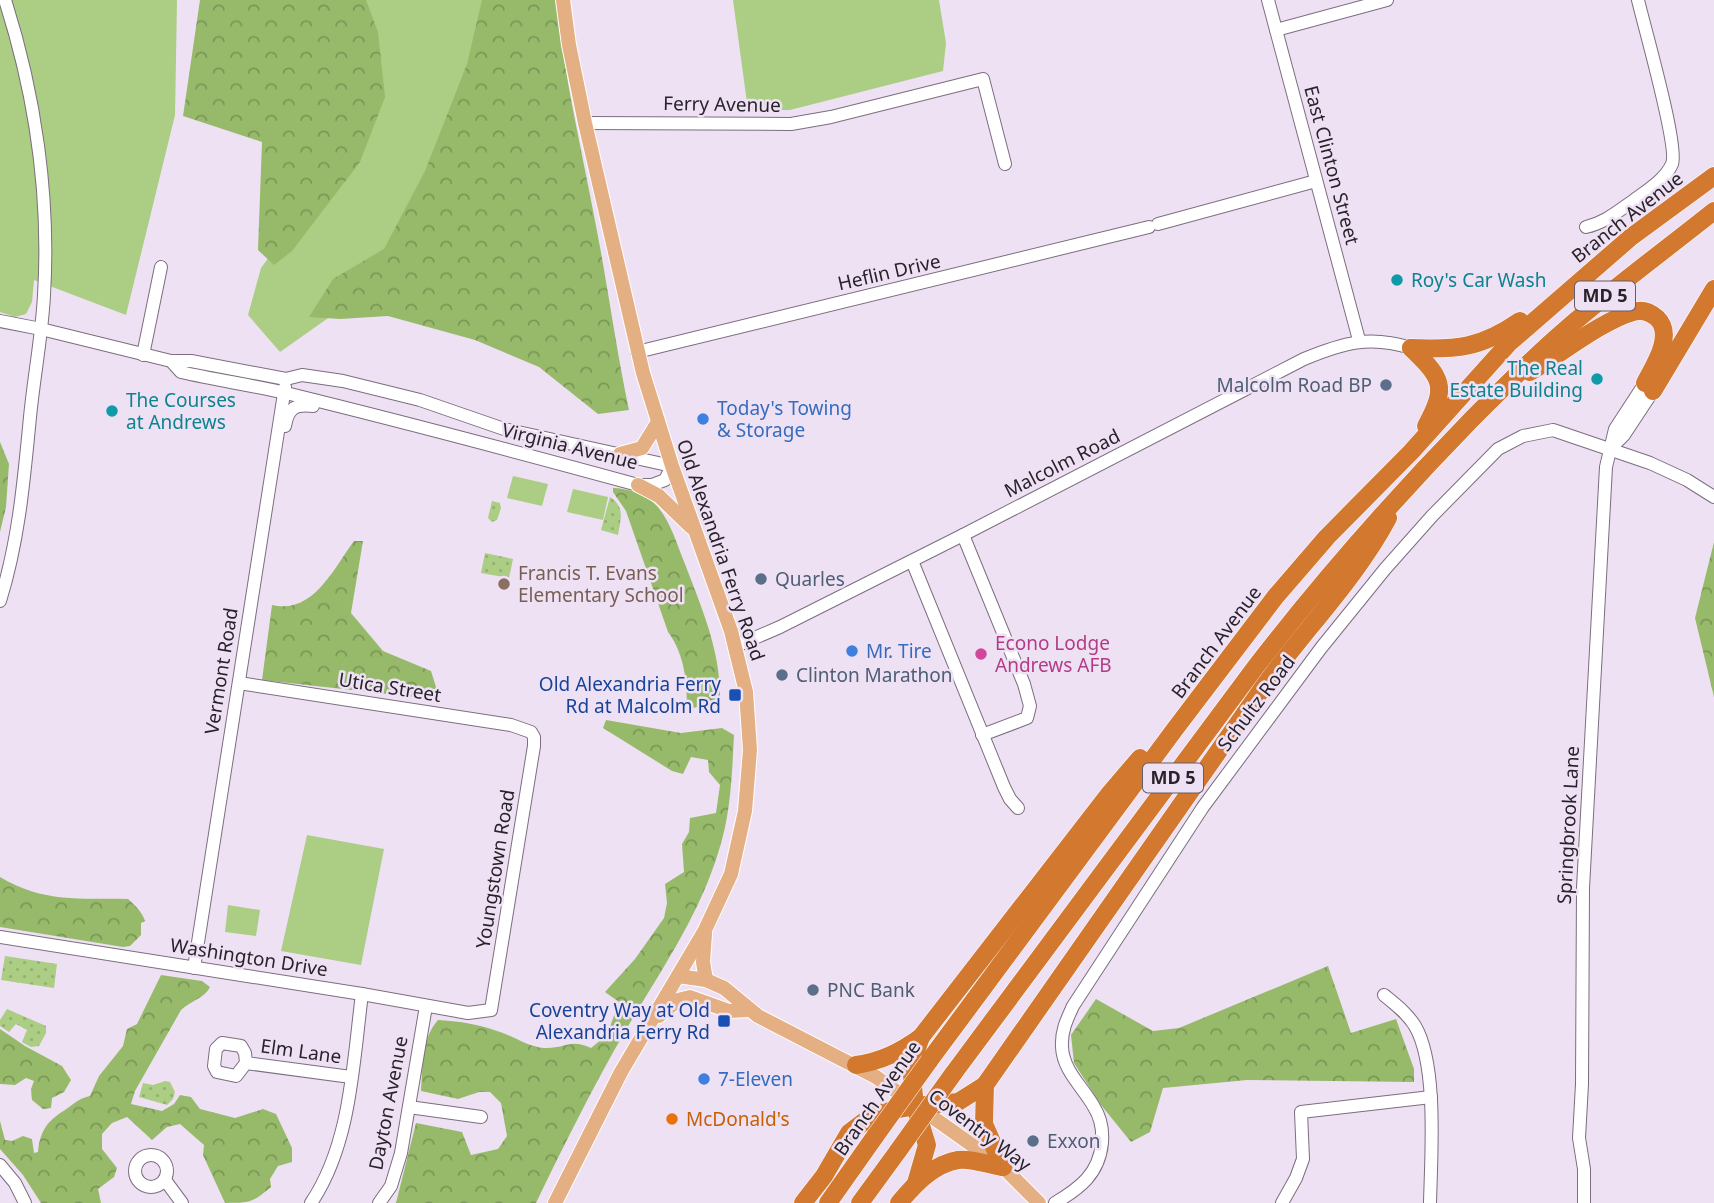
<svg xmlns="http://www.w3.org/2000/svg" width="1714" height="1203" font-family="'Noto Sans',sans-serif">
<defs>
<pattern id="forest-crowns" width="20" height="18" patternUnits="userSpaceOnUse" patternTransform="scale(1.75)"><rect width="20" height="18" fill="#96ba69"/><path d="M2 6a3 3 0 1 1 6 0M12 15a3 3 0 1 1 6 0" fill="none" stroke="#7a9757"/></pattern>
<pattern id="park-dots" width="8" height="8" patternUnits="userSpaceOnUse" patternTransform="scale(1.75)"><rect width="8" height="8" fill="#accd84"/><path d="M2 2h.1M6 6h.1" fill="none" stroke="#94b072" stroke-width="1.8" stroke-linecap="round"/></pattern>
</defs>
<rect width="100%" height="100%" fill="#efe1f4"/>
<g fill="#accd84">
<polygon points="0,0 177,0 175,115 126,315 34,280 32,302 26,314 15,317 0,312"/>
<polygon points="246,0 497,0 490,36 375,285 280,352 248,315 261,268 324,182"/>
<polygon points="733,0 939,0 946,43 943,71 790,110 748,110"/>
<polygon points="513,476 548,484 542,506 507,498"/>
<polygon points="573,489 608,497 603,520 567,512"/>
<polygon points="307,835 384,849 361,965 281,951"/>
<polygon points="228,905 260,910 256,936 225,932"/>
</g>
<g fill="url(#forest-crowns)">
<polygon points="200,0 366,0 378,32 385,97 360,162 292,251 274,265 258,250 262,142 183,116"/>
<path d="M482,0H556C564,76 582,151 596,226C608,287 616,349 629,410L598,414L539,367L475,340L388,316L340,319L309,317L333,279L384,249L425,171L467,64Z"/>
<polygon points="0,442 9,464 6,507 0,532"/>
<path d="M613,488C627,488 646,494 657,506C671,522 677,545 685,564C702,609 721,651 720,700L687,710C687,682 685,655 668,632L626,511L613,492Z"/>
<path d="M354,541H363L351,613L383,651L431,671L437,690L423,698L262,680L272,605C313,615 334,568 354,541Z"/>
<polygon points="1714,542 1714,697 1695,618"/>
<path d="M606,720L681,733L722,728L734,735C732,773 731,813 719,850C699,917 659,973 624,1033C592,1089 564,1145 536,1203H396L416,1123L462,1132L471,1155L498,1149L507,1136L501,1103L490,1092H479L458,1099L421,1091C423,1067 421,1039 438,1020C457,1021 478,1024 497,1031C512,1035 528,1047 544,1048C565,1049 570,1038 591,1048L607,1035L619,1002L605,992L635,959L664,918L667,903L665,884L684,872L682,844L689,832L690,818L716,813L720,785L709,772L708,760L691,757L683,774L672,771L603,728Z"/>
<path d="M0,877C43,903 80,898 128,899C136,906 142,912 145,921L141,923V935L130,946L123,947L0,927Z"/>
<polygon points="1328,966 1351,1033 1396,1019 1414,1069 1414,1082 1247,1080 1163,1088 1150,1132 1131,1142 1101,1105 1074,1063 1071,1035 1096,999 1153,1031 1179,1028"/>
<path d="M161,975L202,981L210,987C205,998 190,1001 181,1010L135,1091L131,1104L162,1111L174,1104L180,1095L191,1097L200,1109L235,1118L263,1109L276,1114L292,1148V1162L278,1166L270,1179L271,1187C252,1203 250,1203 225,1203L203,1155L204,1145L180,1124L167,1127L152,1140L127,1117L112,1123L102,1134V1149L117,1168L114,1177L98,1189L101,1203H41L23,1175L0,1149V1121L5,1140L12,1141L23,1136L32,1139L34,1153L38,1152C40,1131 47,1121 65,1110C74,1104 79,1098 90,1096L99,1076L123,1046L127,1029L137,1024Z"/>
<polygon points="0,1029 25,1046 62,1066 71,1080 64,1092 52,1098 51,1108 43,1109 32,1100 31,1089 34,1081 26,1078 15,1085 0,1084"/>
</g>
<g fill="url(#park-dots)">
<path d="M610,497C625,507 621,518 618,535L601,530Z"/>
<polygon points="492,501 500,503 501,508 497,520 492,522 488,518"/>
<polygon points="485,553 513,559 509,578 481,573"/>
<polygon points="5,956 57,964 54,988 1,980"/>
<polygon points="7,1009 46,1026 46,1033 39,1046 31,1047 22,1042 27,1030 16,1024 9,1032 0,1026 0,1020"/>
<polygon points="165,1081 170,1082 175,1092 173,1099 167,1105 139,1097 143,1083 153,1085"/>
</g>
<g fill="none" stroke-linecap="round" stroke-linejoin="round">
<g stroke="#7b6e7e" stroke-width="14">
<g id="minor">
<polyline points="1268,0 1359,340"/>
<polyline points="1276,30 1387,0"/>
<polyline points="585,123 791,124 831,117 983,79 1005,164"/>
<polyline points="1158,224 1316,181"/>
<path d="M1586,227C1604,223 1617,212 1633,201C1646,191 1665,180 1672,164C1679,147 1644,26 1638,0"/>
<path d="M0,321L41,329L171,361H191L286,379L302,375L343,381L420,400L504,429L672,466L665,480L652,485H638C521,453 404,422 286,393C251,385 216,380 181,372L171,361"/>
<polyline points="637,352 1149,227"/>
<polyline points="143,355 161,267"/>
<path d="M285,426C288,408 295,404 313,406"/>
<polyline points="1612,447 1624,435 1653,391"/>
<polyline points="963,535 1024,684 1030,706 1027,718 982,735"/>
<polyline points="912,561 1004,787 1010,799 1018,808"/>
<path d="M0,601C19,540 24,479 30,417C34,376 42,335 44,295C50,196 35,94 5,0"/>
<path d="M736,646L780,627L963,535L1304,359C1343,343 1369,335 1411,348"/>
<polyline points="0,937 362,994 468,1013 491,1010 534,746 534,737 531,732 511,725 239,683"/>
<polyline points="194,968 285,387"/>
<path d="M1384,995C1395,1004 1407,1013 1415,1026C1438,1065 1431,1157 1430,1203"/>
<polyline points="246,1063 245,1053 241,1046 222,1043 216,1049 214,1066 217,1072 236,1076 246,1063 351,1077"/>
<polyline points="409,1107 481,1117"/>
<circle cx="151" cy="1171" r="16"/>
<polyline points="0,1165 15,1183 25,1203"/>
<polyline points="165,1180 182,1203"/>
<path d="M311,1203C351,1144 353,1063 362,994"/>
<polyline points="379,1203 391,1186 401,1153 426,1006"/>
<path d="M1055,1203C1080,1188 1099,1174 1102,1143C1103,1130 1101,1118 1094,1107C1083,1087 1063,1071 1062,1047C1061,1031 1067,1019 1073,1006L1203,807L1321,648L1385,569L1432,516L1498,449L1523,436L1553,430L1650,463L1687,480L1714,497"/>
<polyline points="1282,1203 1296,1178 1303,1159 1301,1112 1431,1097"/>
<polyline points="1584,1203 1584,1169 1579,1138 1582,1084 1583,888 1606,467 1615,429 1645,383"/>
</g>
</g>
<g stroke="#fff" stroke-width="16">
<g id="major">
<polyline points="620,454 642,448 658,422"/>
<polyline points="638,485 659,496 691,527"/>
<polyline points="705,934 703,962 706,980"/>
<polyline points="678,976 706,980 724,988 758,1016 876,1077 1003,1167 1039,1203"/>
<polyline points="659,1016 678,1000 690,997 729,1011 749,1010"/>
<polyline points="555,1203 621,1072 705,930 731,874 745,811 750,750 746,692 731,631 672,466 643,373 585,123 569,45 563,0"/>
</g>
</g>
<g stroke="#fff" stroke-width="19">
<g id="highway">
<path d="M1411,348C1457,350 1481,348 1520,321"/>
<path d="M1411,348C1442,378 1448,386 1426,426"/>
<path d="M1530,372C1558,356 1603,320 1633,312C1642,309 1650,312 1657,318C1675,335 1653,367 1645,383"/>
<polyline points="1653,391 1714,289"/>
<polyline points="929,1061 1175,729 1276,596 1327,537 1411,452 1509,343 1631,237 1714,176"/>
<path d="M856,1065C882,1061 900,1052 921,1037L1110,793L1140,758"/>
<path d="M953,1074L1257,665C1323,580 1394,499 1469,422C1500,391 1531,359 1565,330C1613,288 1664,251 1714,211"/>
<polyline points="985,1085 984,1124 1003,1167"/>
<polyline points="916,1183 927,1145 915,1106 911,1065 921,1037"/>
<path d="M803,1203L824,1176L849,1133L874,1114L915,1106L958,1102L985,1085C1077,952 1169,820 1262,689C1303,631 1355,580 1388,518"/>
<polyline points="828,1203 876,1135"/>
<polyline points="860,1203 898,1151"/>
<path d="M899,1203C914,1185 933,1164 958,1160C971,1158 989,1165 1003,1167"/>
</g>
</g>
<use href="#minor" stroke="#fff" stroke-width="12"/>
<use href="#major" stroke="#e4af82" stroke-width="14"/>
<use href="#highway" stroke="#d2792f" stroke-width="18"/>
<g stroke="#fff" stroke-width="19" stroke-linecap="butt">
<g id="highway-bridge">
<polyline points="876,1135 929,1061"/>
<polyline points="898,1151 953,1074"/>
</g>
</g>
<use href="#highway-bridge" stroke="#d2792f" stroke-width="18"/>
</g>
<g fill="#0f9aa8" stroke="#efe1f4" stroke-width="2.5">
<circle cx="1397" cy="280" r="7"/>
<circle cx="1597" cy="379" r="7"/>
<circle cx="112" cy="411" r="7"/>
</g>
<g fill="#5c6f8a" stroke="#efe1f4" stroke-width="2.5">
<circle cx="1386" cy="385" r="7"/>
<circle cx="761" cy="579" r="7"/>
<circle cx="782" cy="675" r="7"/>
<circle cx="813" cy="990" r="7"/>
<circle cx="1033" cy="1141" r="7"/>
</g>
<g fill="#3f7fe0" stroke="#efe1f4" stroke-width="2.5">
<circle cx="703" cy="419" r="7"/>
<circle cx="852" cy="651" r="7"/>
<circle cx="704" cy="1079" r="7"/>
</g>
<circle fill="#8d6e63" stroke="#efe1f4" stroke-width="2.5" cx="504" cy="584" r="7"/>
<circle fill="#d1479c" stroke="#efe1f4" stroke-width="2.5" cx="981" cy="654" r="7"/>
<g fill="#1a4fb4" stroke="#efe1f4" stroke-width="2.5">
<rect x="728" y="688" width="14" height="14" rx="3.5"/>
<rect x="717" y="1014" width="14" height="14" rx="3.5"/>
</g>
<circle fill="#e8710a" stroke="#efe1f4" stroke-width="2.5" cx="672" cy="1119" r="7"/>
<g text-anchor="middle" stroke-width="5" stroke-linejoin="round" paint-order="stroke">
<g fill="#efe1f4" stroke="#645c67" stroke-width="2">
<rect x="1575" y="281.5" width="60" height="29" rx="5"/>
<rect x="1143" y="763.5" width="60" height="29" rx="5"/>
</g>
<g font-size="18" font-weight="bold" fill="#28232a">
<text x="1605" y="302">MD 5</text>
<text x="1173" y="784">MD 5</text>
</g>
<g font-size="19" fill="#28232a" stroke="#efe1f4">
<text transform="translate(722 104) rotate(1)" y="7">Ferry Avenue</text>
<text transform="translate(1332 165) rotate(75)" y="7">East Clinton Street</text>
<text transform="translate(1627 217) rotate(-38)" y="7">Branch Avenue</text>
<text transform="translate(889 272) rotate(-13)" y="7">Heflin Drive</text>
<text transform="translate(570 446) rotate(14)" y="7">Virginia Avenue</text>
<text transform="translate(1062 463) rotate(-27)" y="7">Malcolm Road</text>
<text transform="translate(721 550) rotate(71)" y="7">Old Alexandria Ferry Road</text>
<text transform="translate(1216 642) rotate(-53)" y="7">Branch Avenue</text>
<text transform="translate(221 671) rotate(-81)" y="7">Vermont Road</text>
<text transform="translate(390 687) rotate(9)" y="7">Utica Street</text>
<text transform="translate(1256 703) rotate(-53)" y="7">Schultz Road</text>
<text transform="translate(1568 825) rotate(-87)" y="7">Springbrook Lane</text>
<text transform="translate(495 869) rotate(-81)" y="7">Youngstown Road</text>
<text transform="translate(249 957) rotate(9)" y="7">Washington Drive</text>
<text transform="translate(301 1051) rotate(8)" y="7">Elm Lane</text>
<text transform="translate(877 1098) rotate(-55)" y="7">Branch Avenue</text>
<text transform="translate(388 1103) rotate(-79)" y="7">Dayton Avenue</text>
<text transform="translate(980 1130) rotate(37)" y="7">Coventry Way</text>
</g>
<g font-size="19" fill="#0d838f" stroke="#efe1f4" text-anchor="start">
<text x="1411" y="287">Roy's Car Wash</text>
<text x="1583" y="375" text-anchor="end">The Real<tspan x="1583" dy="22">Estate Building</tspan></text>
<text x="126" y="407">The Courses<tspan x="126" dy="22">at Andrews</tspan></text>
</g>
<g font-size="19" fill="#4e5e75" stroke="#efe1f4" text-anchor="start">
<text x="1372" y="392" text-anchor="end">Malcolm Road BP</text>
<text x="775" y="586">Quarles</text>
<text x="796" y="682">Clinton Marathon</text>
<text x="827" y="997">PNC Bank</text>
<text x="1047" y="1148">Exxon</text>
</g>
<g font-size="19" fill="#366cbe" stroke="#efe1f4" text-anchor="start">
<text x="717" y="415">Today's Towing<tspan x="717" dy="22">&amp; Storage</tspan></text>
<text x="866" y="658">Mr. Tire</text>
<text x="718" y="1086">7-Eleven</text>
</g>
<g font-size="19" fill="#785e54" stroke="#efe1f4" text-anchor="start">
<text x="518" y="580">Francis T. Evans<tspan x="518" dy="22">Elementary School</tspan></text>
</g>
<g font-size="19" fill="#b23c85" stroke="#efe1f4" text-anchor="start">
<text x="995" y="650">Econo Lodge<tspan x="995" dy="22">Andrews AFB</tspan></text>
</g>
<g font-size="19" fill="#164399" stroke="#efe1f4" text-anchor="end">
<text x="721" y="691">Old Alexandria Ferry<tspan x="721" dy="22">Rd at Malcolm Rd</tspan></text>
<text x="710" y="1017">Coventry Way at Old<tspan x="710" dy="22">Alexandria Ferry Rd</tspan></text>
</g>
<g font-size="19" fill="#c56008" stroke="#efe1f4" text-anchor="start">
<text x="686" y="1126">McDonald's</text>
</g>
</g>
</svg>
